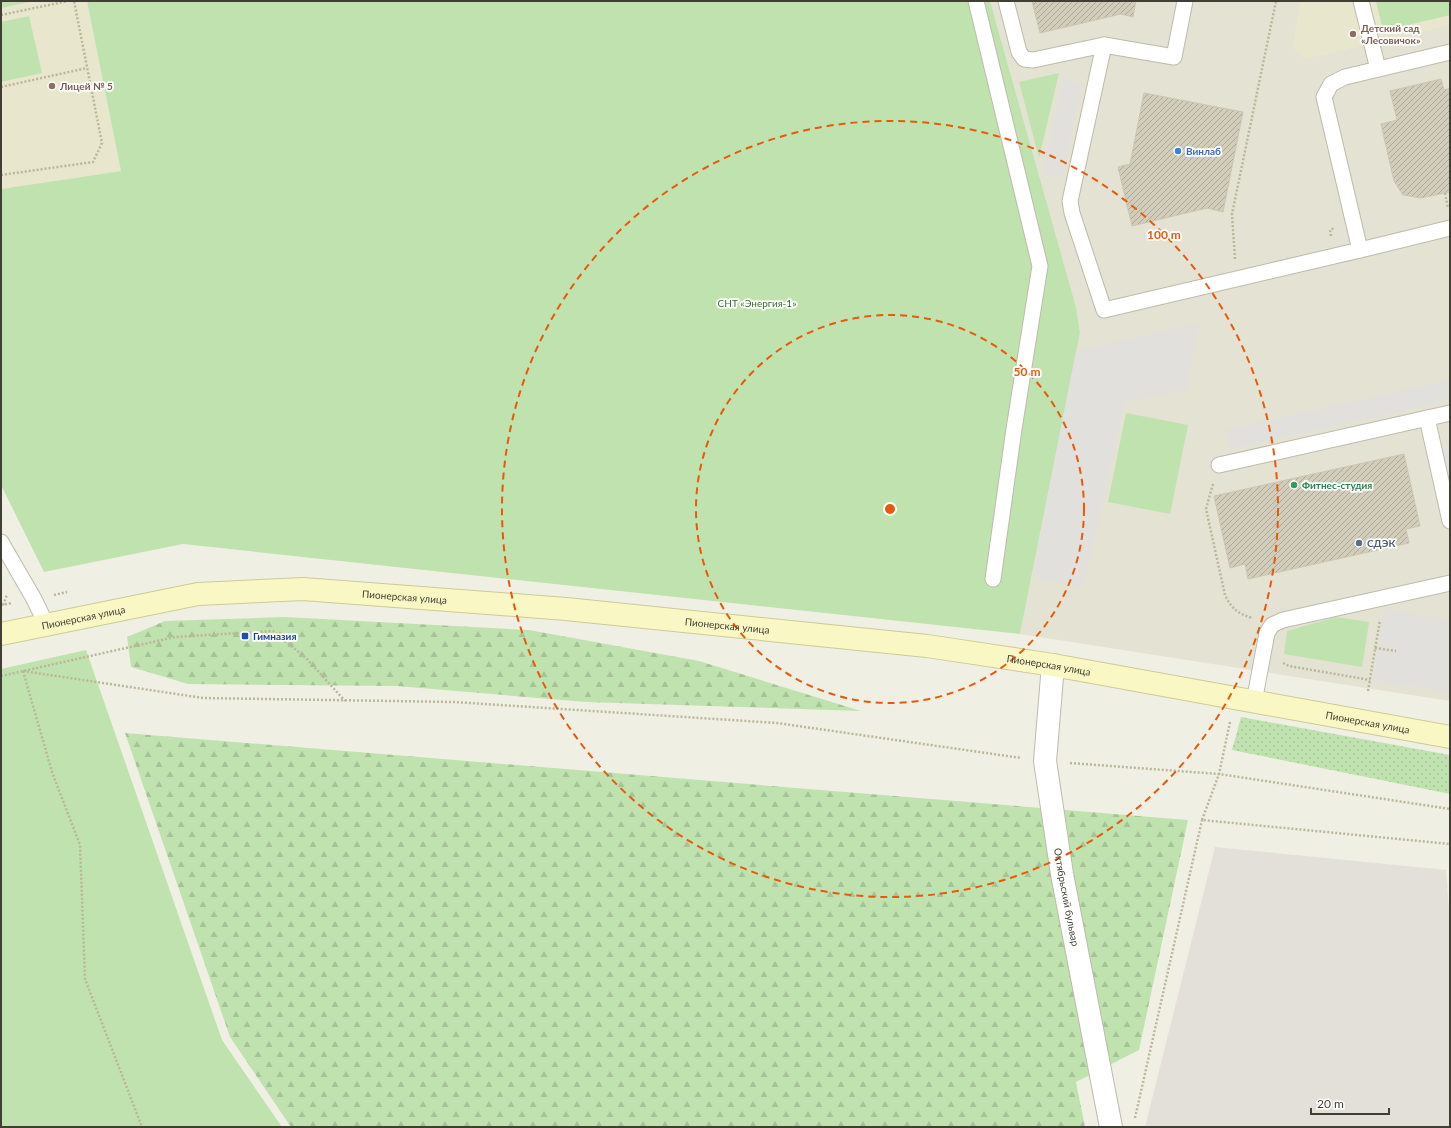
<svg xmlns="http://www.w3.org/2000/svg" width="1451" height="1128" font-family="Lato,sans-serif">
<defs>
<pattern id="grass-dots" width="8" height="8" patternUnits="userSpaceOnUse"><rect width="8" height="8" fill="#c0e2af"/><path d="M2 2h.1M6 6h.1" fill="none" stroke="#a6c397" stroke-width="1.8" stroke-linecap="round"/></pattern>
<pattern id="forest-firs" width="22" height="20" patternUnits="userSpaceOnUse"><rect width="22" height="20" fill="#c0e2af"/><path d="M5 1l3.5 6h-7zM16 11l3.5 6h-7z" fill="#a6c397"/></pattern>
<pattern id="building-hatch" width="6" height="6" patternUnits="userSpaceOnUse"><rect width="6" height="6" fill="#d1cdba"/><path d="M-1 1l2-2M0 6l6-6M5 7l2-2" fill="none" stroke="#aba898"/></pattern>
</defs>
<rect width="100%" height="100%" fill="#f0efe4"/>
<polygon fill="#e4e2d2" points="990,1 1450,1 1450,701 1020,634 1080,333 1076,307"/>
<polygon fill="#e2e0d9" points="1215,847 1446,870 1450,923 1450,1127 1145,1127"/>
<g fill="#e8e7ce">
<polygon points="1,1 87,1 121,171 1,189"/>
<polygon points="1300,1 1450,1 1450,25 1305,59 1293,47"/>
</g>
<polygon fill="url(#grass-dots)" points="1241,717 1450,755 1450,794 1232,750"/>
<g fill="url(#forest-firs)">
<polygon points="285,617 529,630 699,661 861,711 586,702 397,686 188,684 131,667 127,637 165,621"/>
<polygon points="125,733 1188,820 1139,1050 1076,1082 1085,1127 291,1127 230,1037"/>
</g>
<g fill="#c0e2af">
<polygon points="1,1 34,1 1,8"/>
<polygon points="87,1 990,1 1076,307 1080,333 1020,634 183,544 44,572 1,485 1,189 121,171"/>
<polygon points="1376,1 1450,1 1450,15 1383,31"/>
<polygon points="29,16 42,73 1,82 1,22"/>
<polygon points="1059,73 1039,158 1019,82"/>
<polygon points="1126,413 1188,425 1170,514 1108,502"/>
<polygon points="1336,617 1369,622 1362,667 1284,654 1287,631"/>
<polygon points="86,650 222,1040 282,1127 1,1127 1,669"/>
</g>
<g fill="#e1e0dc">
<polygon points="1063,79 1082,84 1062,177 1043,173"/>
<polygon points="1200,323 1186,389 1125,402 1083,588 1032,576 1076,351"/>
<polygon points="1450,380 1450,400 1231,449 1226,430"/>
<polygon points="1450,447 1450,486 1442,449"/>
<polygon points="1384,609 1450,620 1450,692 1373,680"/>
</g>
<g fill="url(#building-hatch)" stroke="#cbc6ae">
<polygon points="1032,1 1136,1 1133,17 1121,14 1040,33"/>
<polygon points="1441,79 1444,90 1450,88 1450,192 1421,198 1403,195 1394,181 1381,124 1397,120 1390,91"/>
<polygon points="1144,93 1243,112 1223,212 1207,208 1132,226 1118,167 1130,164"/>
<polygon points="1404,454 1420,526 1406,529 1409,543 1248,579 1245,564 1230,568 1214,496"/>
</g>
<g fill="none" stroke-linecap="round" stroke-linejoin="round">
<g stroke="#bdbbaa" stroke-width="17">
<g id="service">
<polyline points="976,1 1040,266 1014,429 993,579"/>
<polyline points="1006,1 1019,52 1024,59 1033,60 1104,45"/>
<polyline points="1185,1 1174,57 1104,45 1070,201 1072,213 1104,310 1360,250"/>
<polyline points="1361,1 1378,69"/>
<polyline points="1450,52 1345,77 1331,84 1324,97 1360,250 1450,228"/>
<polyline points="1427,418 1450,521"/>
<polyline points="1219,465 1450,413"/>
<polyline points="1,542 34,599 46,624"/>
<polyline points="1254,702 1267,633 1272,625 1283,620 1450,583"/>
</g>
</g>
<g stroke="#bdbbaa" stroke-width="24">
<g id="tertiary">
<path id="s1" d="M1053,665L1045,761L1062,874L1111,1127"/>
</g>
</g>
<g stroke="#ccca96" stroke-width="24">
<g id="secondary">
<path id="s2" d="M1,634L198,594L303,589L566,609L927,646L1053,665L1450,737"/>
</g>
</g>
<g stroke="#bbb69a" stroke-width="2.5" stroke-dasharray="2 2" stroke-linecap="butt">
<polyline points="1,15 68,1"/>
<polyline points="1,87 87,68"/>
<polyline points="1,175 93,162 102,143 74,1"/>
<polyline points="1445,193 1448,208"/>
<polyline points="1331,236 1330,230 1334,228"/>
<polyline points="1235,259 1232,214 1276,1"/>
<path d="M1213,484L1206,509L1225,595C1232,609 1237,613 1252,618"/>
<polyline points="54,595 67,592"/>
<polyline points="1,605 12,603"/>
<polyline points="3,605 7,595"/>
<polyline points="1375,648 1396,651"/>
<polyline points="1283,663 1289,666 1370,680"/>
<polyline points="23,671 203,698 454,702 777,723 1021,758"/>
<polyline points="23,671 52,772 80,845 85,979 142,1127"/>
<polyline points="1,676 175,637 273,631 307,659 345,701"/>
<polyline points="1368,691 1380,620"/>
<polyline points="1230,722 1219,774 1202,820 1450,844"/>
<polyline points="1070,763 1219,774 1450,809"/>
<polyline points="1135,1118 1202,820"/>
</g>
<use href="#service" stroke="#fff" stroke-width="15"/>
<use href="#tertiary" stroke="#fff" stroke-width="22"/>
<use href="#secondary" stroke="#f9f8c4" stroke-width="22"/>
</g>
<g fill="none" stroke="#e8590c" stroke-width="2" stroke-dasharray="7 5">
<circle cx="890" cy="509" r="194"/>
<circle cx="890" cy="509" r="388"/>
</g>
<g fill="#8d6e63" stroke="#fff" stroke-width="1.5">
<circle cx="1353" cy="34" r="4"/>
<circle cx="52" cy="86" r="4"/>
</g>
<circle fill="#3f7fe0" stroke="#fff" stroke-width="1.5" cx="1178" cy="151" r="4"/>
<circle fill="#2e9e5b" stroke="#fff" stroke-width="1.5" cx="1294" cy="485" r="4"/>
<circle fill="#5c6f8a" stroke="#fff" stroke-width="1.5" cx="1359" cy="543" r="4"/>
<rect fill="#1a4fb4" stroke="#fff" stroke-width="1.5" x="241" y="632" width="8" height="8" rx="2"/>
<g text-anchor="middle" stroke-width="3.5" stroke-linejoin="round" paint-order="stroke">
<g font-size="10" font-weight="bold" fill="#785e54" stroke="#fff" text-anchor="start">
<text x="1361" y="32">Детский сад<tspan x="1361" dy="12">«Лесовичок»</tspan></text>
<text x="60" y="90">Лицей № 5</text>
</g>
<g font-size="10" font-weight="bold" fill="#366cbe" stroke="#fff" text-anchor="start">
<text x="1186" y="155">Винлаб</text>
</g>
<g font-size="10" fill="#386d2d" stroke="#fff">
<text x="757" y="307">СНТ «Энергия-1»</text>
</g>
<g font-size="10" font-weight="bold" fill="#27864d" stroke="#fff" text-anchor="start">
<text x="1302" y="489">Фитнес-студия</text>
</g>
<g font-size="10" font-weight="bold" fill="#4e5e75" stroke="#fff" text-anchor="start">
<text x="1367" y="547">СДЭК</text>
</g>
<g font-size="10" fill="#413f34" stroke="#fff">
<text dy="4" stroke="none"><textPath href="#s2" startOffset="408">Пионерская улица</textPath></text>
<text dy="4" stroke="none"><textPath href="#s2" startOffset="84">Пионерская улица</textPath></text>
<text dy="4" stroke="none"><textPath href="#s2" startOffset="732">Пионерская улица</textPath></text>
<text dy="4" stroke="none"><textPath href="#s2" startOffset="1056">Пионерская улица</textPath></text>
<text dy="4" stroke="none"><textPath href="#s2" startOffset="1380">Пионерская улица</textPath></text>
<text dy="4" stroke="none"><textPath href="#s1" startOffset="234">Октябрьский бульвар</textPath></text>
</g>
<g font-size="10" font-weight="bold" fill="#164399" stroke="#fff" text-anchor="start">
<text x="253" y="640">Гимназия</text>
</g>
</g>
<circle cx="890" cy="509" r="6" fill="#e8590c" stroke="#fff" stroke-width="2"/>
<g font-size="12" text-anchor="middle" font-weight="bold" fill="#e8590c" stroke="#fff" stroke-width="3.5" stroke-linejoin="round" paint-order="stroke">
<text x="1164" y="239">100 m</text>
<text x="1027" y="376">50 m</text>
</g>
<rect width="1451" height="1128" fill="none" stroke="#413f34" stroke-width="4"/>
<path d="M1311 1108v6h78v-6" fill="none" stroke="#413f34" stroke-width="2"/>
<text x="1317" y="1108" font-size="12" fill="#413f34" stroke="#ffffff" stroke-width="3" paint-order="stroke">20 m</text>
</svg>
